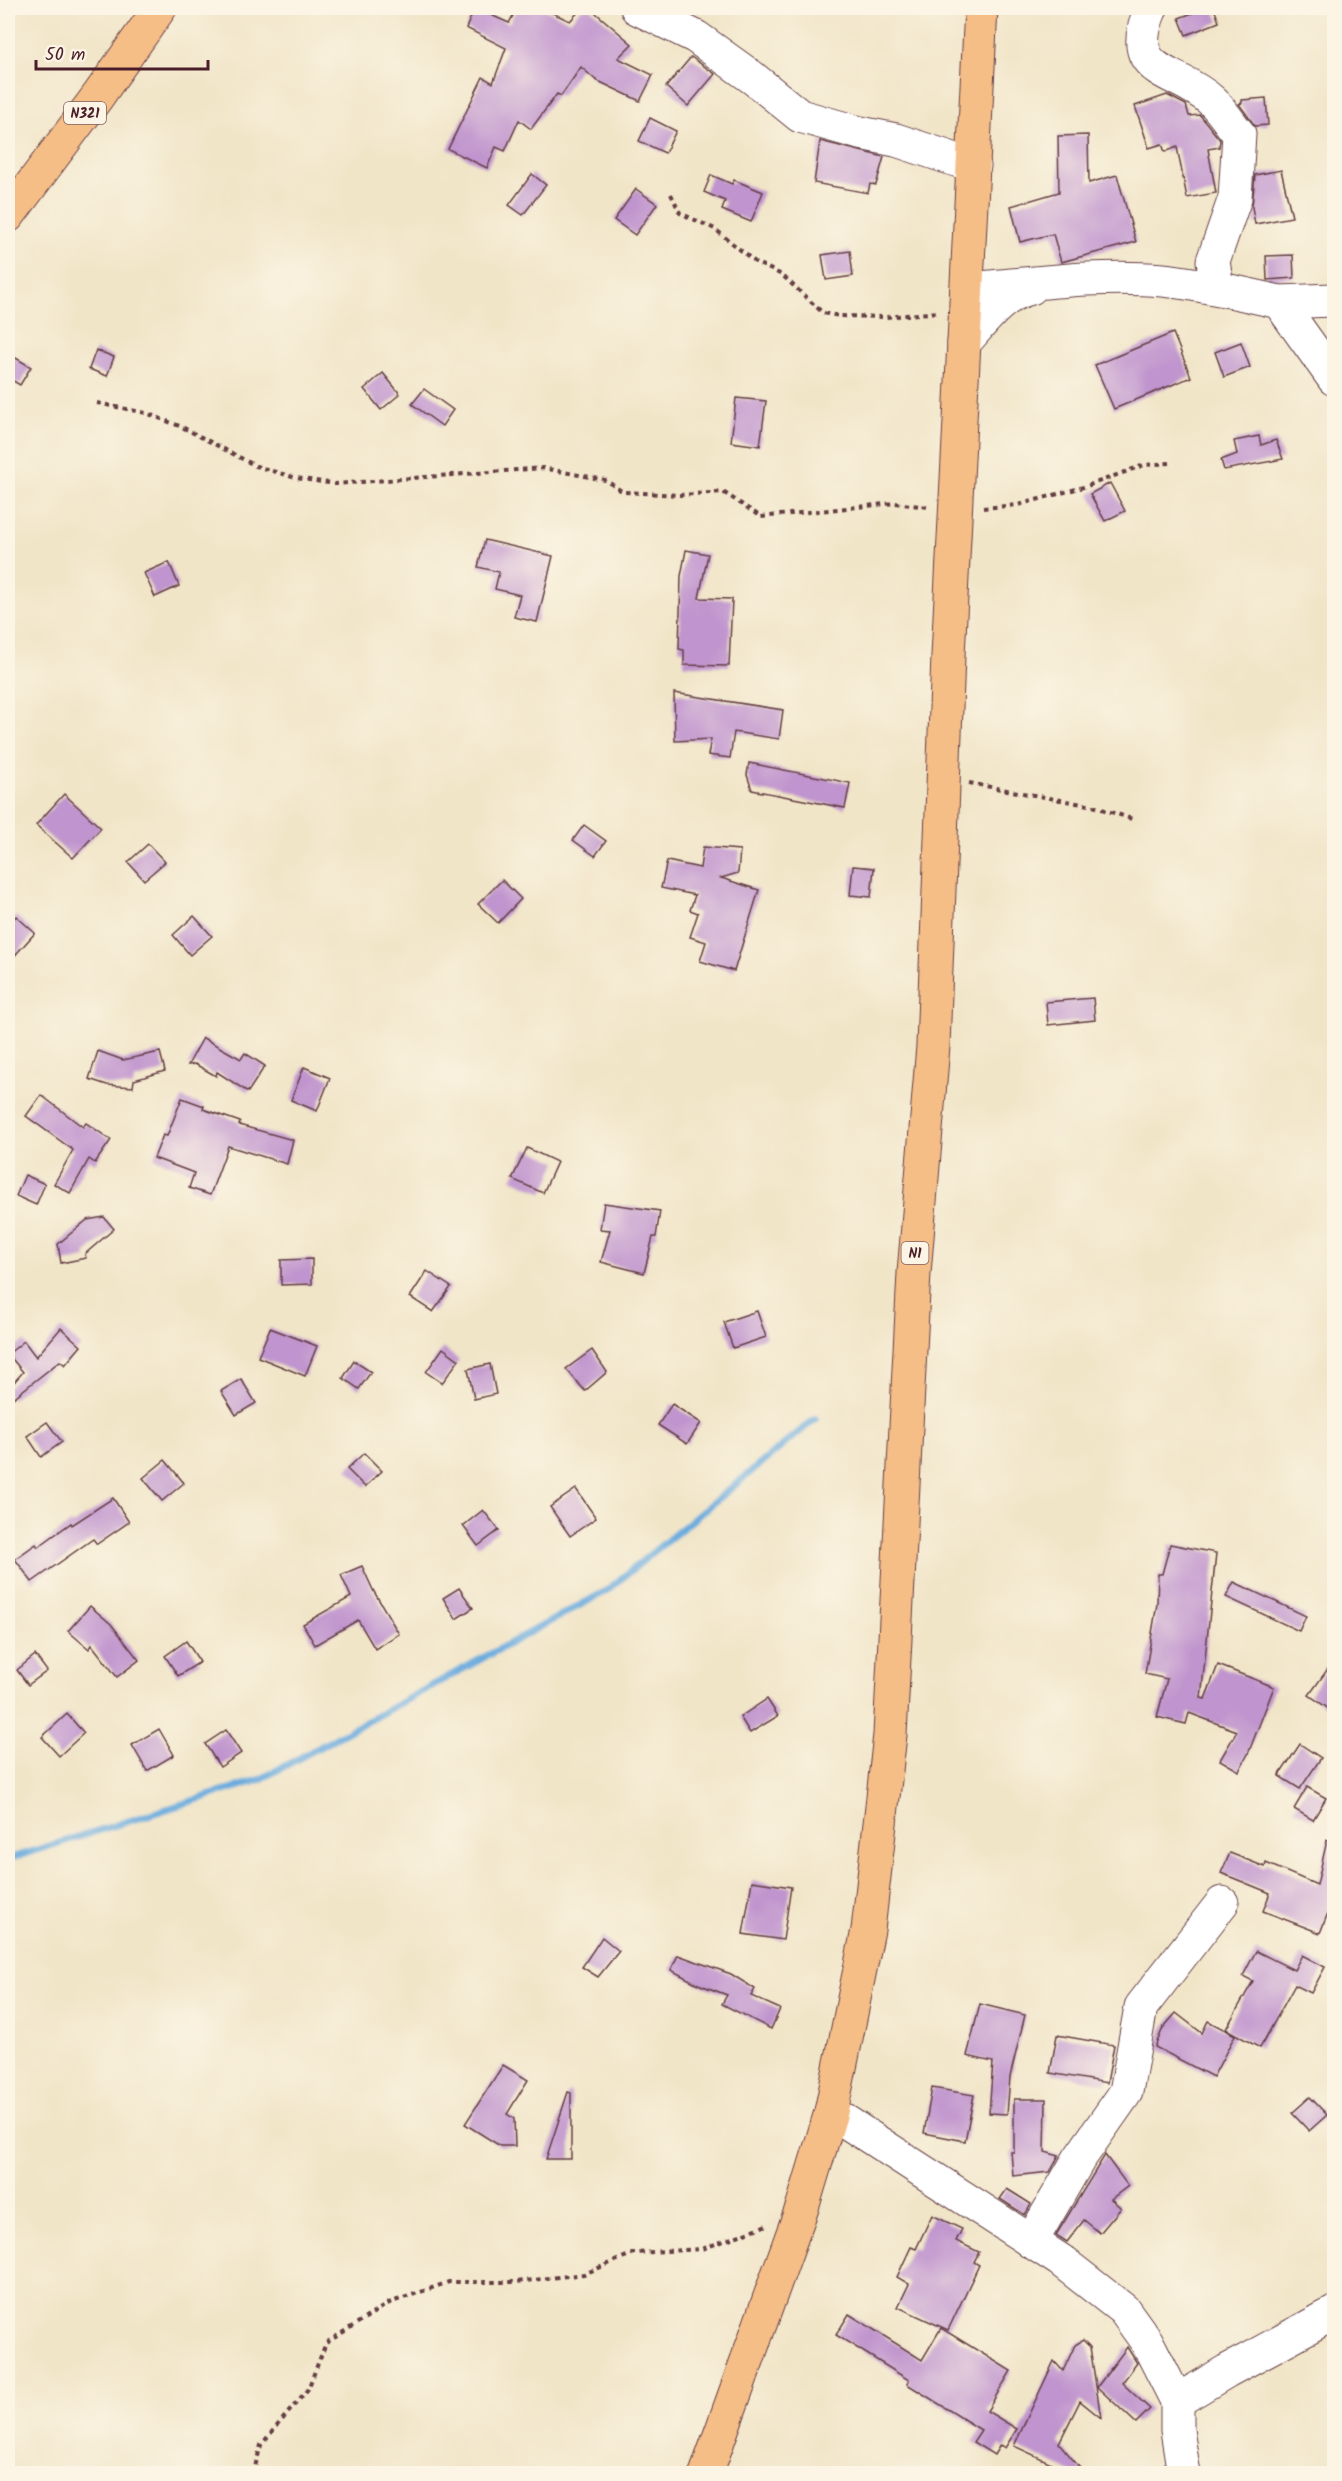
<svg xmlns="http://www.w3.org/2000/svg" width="1342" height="2481" font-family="Kalam,sans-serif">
<rect width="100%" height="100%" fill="#fcf5e5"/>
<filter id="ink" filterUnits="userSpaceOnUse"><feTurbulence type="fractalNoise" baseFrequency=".0167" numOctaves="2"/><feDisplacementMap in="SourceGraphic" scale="12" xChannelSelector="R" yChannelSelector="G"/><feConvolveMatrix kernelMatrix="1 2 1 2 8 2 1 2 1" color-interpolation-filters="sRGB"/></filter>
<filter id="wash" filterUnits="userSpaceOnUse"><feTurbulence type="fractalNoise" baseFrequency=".008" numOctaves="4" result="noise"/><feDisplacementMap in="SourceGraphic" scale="24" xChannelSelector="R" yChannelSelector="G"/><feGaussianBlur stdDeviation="1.35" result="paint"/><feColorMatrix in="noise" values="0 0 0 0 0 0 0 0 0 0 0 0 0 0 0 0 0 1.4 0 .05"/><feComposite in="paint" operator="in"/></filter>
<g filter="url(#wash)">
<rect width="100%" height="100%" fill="#f1e5c8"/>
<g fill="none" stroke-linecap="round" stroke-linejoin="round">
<polyline stroke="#6aacde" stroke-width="7" points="8,1859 259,1780 606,1591 815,1419"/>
</g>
<g id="blocks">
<g fill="#c094ce">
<polygon points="475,8 509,23 517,8 542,8 570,21 582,8 590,8 632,44 618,58 653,75 640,101 596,80 581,67 561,96 557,94 531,129 519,120 505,151 496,147 487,168 448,149 483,77 493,83 506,48 466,28"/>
<polygon points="1206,8 1214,8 1219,22 1186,35 1179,18"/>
<polygon points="691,57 715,74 688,106 666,87"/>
<polygon points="1167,95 1186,105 1189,116 1200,115 1220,140 1219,147 1208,149 1216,193 1187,198 1177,147 1165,152 1162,144 1149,148 1135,106"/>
<polygon points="1266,98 1268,125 1255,126 1239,104 1242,103 1242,100"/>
<polygon points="650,118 676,131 665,153 639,141"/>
<polygon points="1088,135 1089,183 1117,175 1136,242 1061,262 1053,234 1020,242 1011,206 1059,192 1058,136"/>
<polygon points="820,141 884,157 876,185 870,184 868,193 814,183"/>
<polygon points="1281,170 1292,217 1255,224 1252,207 1255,175"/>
<polygon points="532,174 546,185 523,215 509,205"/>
<polygon points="711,175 732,184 734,180 763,192 751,222 722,210 725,201 704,192"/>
<polygon points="636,189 657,204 635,235 614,220"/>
<polygon points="850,251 853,276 826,280 822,255"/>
<polygon points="1293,255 1294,278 1267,280 1266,256"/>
<polygon points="1173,333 1191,377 1114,409 1095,365"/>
<polygon points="1241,342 1250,367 1224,377 1215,352"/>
<polygon points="96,350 114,357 107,376 89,369"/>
<polygon points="14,357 31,367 20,385 8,378 8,367"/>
<polygon points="383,373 400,394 381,410 364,389"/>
<polygon points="424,389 453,410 442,426 412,404"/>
<polygon points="736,398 766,401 760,446 731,442"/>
<polygon points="1259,436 1261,445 1276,440 1283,459 1224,470 1221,460 1237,454 1234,441"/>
<polygon points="1110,483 1125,511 1105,521 1090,494"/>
<polygon points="485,540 553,556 537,622 514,617 520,595 495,589 499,572 478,567"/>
<polygon points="686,550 708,554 699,598 732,599 729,666 684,665 684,650 679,649 681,576"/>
<polygon points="169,562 179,586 155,597 144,573"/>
<polygon points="674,693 783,710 779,739 734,732 730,758 708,755 711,739 675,741"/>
<polygon points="749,763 850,783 845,808 752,790 747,775"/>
<polygon points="64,794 101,828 73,858 36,825"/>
<polygon points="584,825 606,841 595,856 573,840"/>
<polygon points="148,844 165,862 144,880 128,862"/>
<polygon points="703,847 740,850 738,873 721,878 759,890 734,971 700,961 706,942 690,937 698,913 690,910 695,895 661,888 667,861 700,868"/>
<polygon points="853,866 874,868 871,897 850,895"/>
<polygon points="502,880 521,899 498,923 478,904"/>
<polygon points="16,916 35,933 8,963 8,925"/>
<polygon points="194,916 212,936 190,955 173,935"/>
<polygon points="1093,998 1095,1020 1048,1025 1046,1002"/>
<polygon points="203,1038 241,1059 245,1053 265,1066 248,1092 217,1072 216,1076 195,1064 188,1065"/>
<polygon points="98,1051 123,1060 160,1052 165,1071 134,1080 133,1087 107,1085 89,1079"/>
<polygon points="304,1067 330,1078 317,1111 291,1100"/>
<polygon points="41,1095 83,1127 86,1123 111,1140 95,1163 89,1159 70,1193 54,1184 73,1150 26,1116"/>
<polygon points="182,1098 204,1106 203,1109 240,1122 239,1125 293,1140 287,1164 228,1146 210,1195 189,1188 194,1173 154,1158 163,1135 167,1136"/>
<polygon points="527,1148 557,1162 543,1193 512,1179"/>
<polygon points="25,1175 45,1184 36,1205 16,1196"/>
<polygon points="604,1203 660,1211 656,1237 653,1237 644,1273 601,1262 610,1230 600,1229"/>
<polygon points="104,1217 114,1229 85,1254 86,1258 61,1263 58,1244 87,1220"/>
<polygon points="312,1259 312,1284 281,1285 281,1260"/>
<polygon points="427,1271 451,1287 433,1312 410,1297"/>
<polygon points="757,1311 766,1337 733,1348 724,1322"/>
<polygon points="61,1328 81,1346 65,1365 60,1361 12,1399 8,1394 8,1389 23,1372 8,1354 24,1341 36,1357"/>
<polygon points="270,1328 317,1346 305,1376 258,1357"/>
<polygon points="443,1348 459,1360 442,1383 426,1372"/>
<polygon points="592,1350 607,1372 585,1391 566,1369"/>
<polygon points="354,1361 371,1372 359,1389 343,1378"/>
<polygon points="490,1364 496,1394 474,1399 468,1369"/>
<polygon points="241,1379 256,1403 236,1415 221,1391"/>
<polygon points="672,1404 701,1423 687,1444 658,1425"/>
<polygon points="47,1422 62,1442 41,1457 27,1436"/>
<polygon points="364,1453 382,1471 365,1487 347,1469"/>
<polygon points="165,1460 184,1483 162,1501 143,1478"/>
<polygon points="576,1489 596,1518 570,1536 550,1507"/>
<polygon points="113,1498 129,1522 97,1544 93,1539 32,1582 15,1559 36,1544 38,1547 71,1523 72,1525"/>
<polygon points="483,1510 499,1530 478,1546 463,1526"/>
<polygon points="1170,1544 1216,1553 1201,1698 1205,1699 1218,1665 1274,1687 1248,1754 1239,1771 1220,1760 1237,1731 1189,1713 1186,1724 1157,1717 1167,1679 1145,1674 1157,1604 1158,1574 1162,1574"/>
<polygon points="362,1566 373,1590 399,1634 375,1649 358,1620 315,1645 303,1624 351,1597 341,1575"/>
<polygon points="1234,1582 1306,1616 1299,1631 1226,1597"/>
<polygon points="459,1588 473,1608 456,1619 443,1598"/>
<polygon points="90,1606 111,1624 139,1660 117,1677 92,1645 89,1649 68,1631"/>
<polygon points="186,1641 200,1662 178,1676 165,1656"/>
<polygon points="35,1655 47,1671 28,1685 17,1670"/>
<polygon points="1335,1659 1335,1713 1309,1695"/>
<polygon points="767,1699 778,1716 750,1733 740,1717"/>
<polygon points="67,1714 84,1733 59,1756 42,1737"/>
<polygon points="159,1729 174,1755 147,1771 132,1745"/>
<polygon points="226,1730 241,1753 220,1767 205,1744"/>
<polygon points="1300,1744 1321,1758 1300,1789 1279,1776"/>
<polygon points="1307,1787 1326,1798 1313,1820 1294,1809"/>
<polygon points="1327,1840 1335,1841 1335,1895 1320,1933 1263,1911 1270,1893 1221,1873 1230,1853 1265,1867 1266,1863 1317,1885"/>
<polygon points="752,1881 791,1887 783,1940 743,1934"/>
<polygon points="602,1937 619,1951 598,1977 582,1967"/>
<polygon points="1256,1951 1294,1970 1302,1955 1325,1967 1311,1993 1295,1985 1260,2048 1226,2029 1253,1981 1243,1976"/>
<polygon points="678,1955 731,1974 755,1989 751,1996 780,2009 771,2029 722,2004 727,1995 698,1984 671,1970"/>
<polygon points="980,2004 1025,2015 1010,2077 1007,2114 989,2113 993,2062 967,2056"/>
<polygon points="1176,2013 1202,2033 1208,2021 1235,2035 1213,2077 1155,2047 1163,2028"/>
<polygon points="1057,2035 1114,2045 1107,2083 1050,2073"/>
<polygon points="503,2065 528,2080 507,2114 514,2119 515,2146 500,2146 465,2124"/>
<polygon points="932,2088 974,2095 965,2141 924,2133"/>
<polygon points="568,2092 571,2093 571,2159 546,2159"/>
<polygon points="1310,2097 1327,2115 1309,2131 1292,2113"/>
<polygon points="1014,2099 1046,2099 1045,2152 1059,2156 1050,2172 1013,2176 1011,2152 1014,2152"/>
<polygon points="1105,2155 1128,2186 1111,2199 1121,2208 1100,2233 1084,2220 1067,2242 1056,2235"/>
<polygon points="1007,2189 1031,2204 1025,2215 1000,2199"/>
<polygon points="932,2215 962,2229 956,2241 979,2252 974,2262 979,2265 948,2330 898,2307 909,2284 897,2277 911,2247 916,2249"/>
<polygon points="849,2314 922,2360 941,2328 1011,2371 987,2411 1017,2429 1005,2448 1000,2445 994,2455 973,2442 981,2430 907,2384 909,2380 836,2335"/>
<polygon points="1083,2340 1090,2347 1101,2418 1080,2401 1059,2443 1085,2474 1075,2474 1014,2446 1054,2361 1063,2371 1075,2345"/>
<polygon points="1127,2347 1137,2363 1122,2383 1150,2409 1136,2423 1097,2387"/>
</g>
</g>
</g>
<g filter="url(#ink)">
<use href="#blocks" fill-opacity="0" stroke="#633d43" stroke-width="1.5"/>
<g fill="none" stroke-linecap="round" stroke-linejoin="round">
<g stroke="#633d43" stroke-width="35">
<g id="minor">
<polyline points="637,8 696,37 753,78 800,116 860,133 896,140 974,166"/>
<path d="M1151,8C1122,76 1174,67 1212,101C1222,110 1230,124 1239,134L1235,198L1213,261L1217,287"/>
<path d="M967,289C1031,284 1098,274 1163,280C1202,284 1241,293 1279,302L1334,379"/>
<polyline points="1279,302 1334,300"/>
<path d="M964,343C983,322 1002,294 1031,288"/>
<polyline points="831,2112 1060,2260 1124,2310 1147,2342 1177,2401 1227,2371 1334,2313"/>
<polyline points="1031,2242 1079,2159 1126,2092 1141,2007 1222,1903"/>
<polyline points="1177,2401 1177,2430 1184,2474"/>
</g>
</g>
<g stroke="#633d43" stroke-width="35">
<polyline id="major" points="8,216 98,96 160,8"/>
</g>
<g stroke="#633d43" stroke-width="35">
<polyline id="highway" points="706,2474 802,2208 831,2112 868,1930 890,1735 914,1273 933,1046 948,656 981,8"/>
</g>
<g stroke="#633d43" stroke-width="4" stroke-dasharray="4.5 4.5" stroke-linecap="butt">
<polyline points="671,194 680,213 715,229 755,262 782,275 823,313 840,316 886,317 939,312"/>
<polyline points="97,403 146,413 182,427 256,466 296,478 335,484 543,468 605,480 623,492 680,495 723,492 761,517 895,503 928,507"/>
<polyline points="983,508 1018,505 1087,486 1144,465 1170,463"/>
<polyline points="969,783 1093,806 1132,819"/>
<polyline points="253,2474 261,2445 308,2389 326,2343 389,2303 449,2282 516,2282 584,2274 634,2253 702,2249 767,2225"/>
</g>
<use href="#minor" stroke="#fff" stroke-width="33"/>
<use href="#major" stroke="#f6be87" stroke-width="33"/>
<use href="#highway" stroke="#f6be87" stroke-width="33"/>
</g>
</g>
<g text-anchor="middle" stroke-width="4.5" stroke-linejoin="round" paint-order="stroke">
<g fill="#fcf5e5" stroke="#7f5f63" stroke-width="1.5">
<rect x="64" y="102" width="42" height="22" rx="4.5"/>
<rect x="901.5" y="1242" width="27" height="22" rx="4.5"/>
</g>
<g font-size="14" font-weight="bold" fill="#4a1f2b">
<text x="85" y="118">N321</text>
<text x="915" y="1258">N1</text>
</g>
</g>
<rect width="1342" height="2481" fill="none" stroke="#fcf5e5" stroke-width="30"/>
<path d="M36 60v9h172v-9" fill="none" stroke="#4a1f2b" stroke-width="3"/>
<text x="45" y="60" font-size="18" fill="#4a1f2b" stroke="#fcf5e5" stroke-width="4.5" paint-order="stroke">50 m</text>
</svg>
